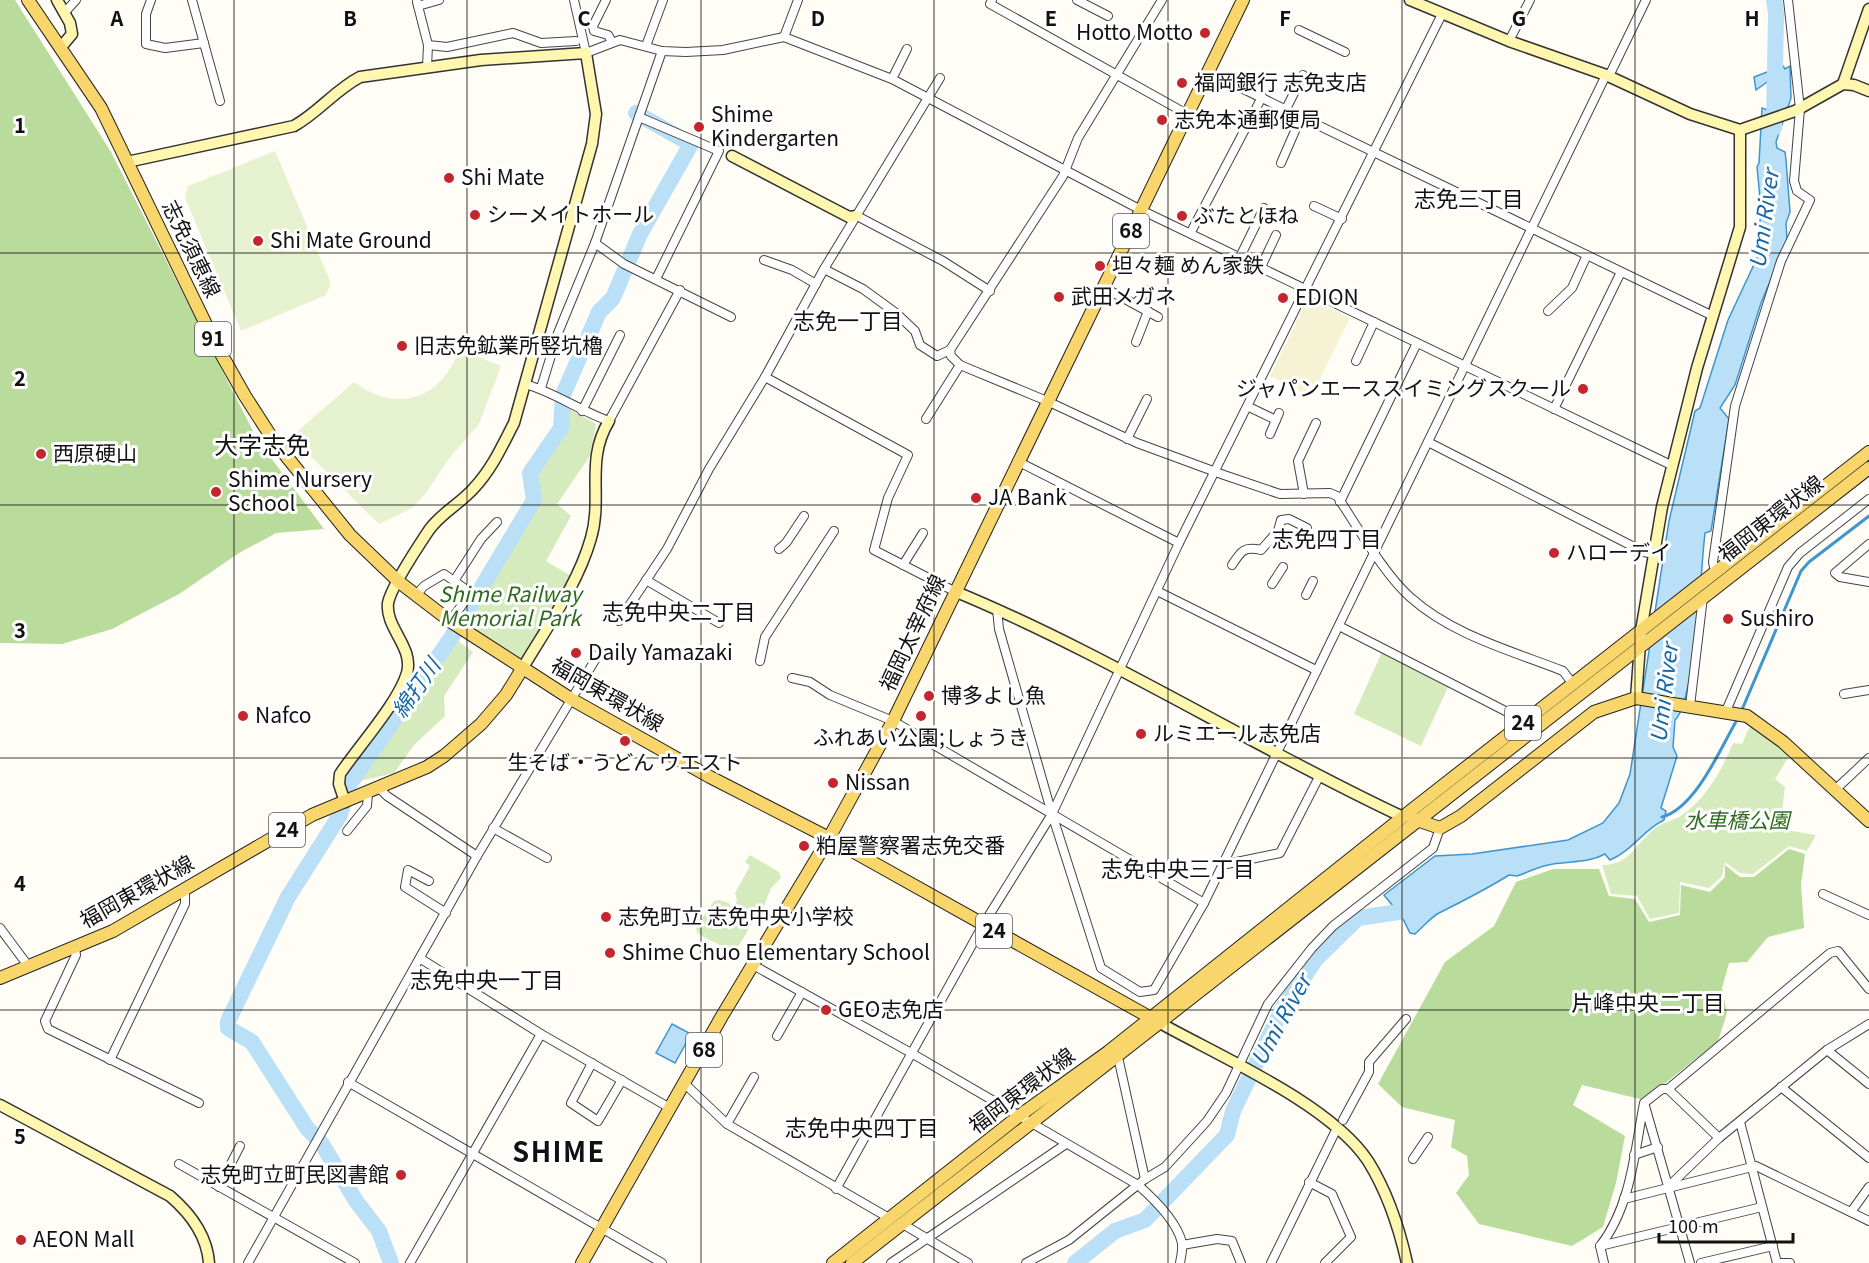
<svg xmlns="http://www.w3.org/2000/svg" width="1869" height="1263" font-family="Georgia,'Noto Sans JP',serif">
<rect width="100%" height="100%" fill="#fffdf5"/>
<polygon fill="#f6f3d4" points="1309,297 1350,318 1311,397 1270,376"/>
<g fill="#d5ebbd">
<polygon points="563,405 596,424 590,456 557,504 571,516 546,561 571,576 522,659 457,618 538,499 532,473 564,424"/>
<polygon points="450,635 473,652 444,696 445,716 414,745 394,773 351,783"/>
<polygon points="1382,652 1449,685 1421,746 1354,714"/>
<path d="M1750,726L1765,733L1791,753L1775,779L1785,787L1780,829L1816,835L1807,851L1789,846L1753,874L1740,873L1725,862L1722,876L1709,888L1680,882L1679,913L1650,919L1637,896L1611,894L1602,865C1631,866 1638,839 1657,827C1664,822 1672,821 1679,817C1705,801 1722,770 1733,743L1742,744Z"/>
<polygon points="750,855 779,872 781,878 771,888 762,911 750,919 743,916 735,905 737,900 735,893 750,866 745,862"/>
<path d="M719,900L729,903C734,915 744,917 749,928C738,948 737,955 714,942C708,939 702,937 697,932L696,928L714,901Z"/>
</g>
<g fill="#b9dc9c">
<polygon points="0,0 15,0 111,152 257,439 324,529 276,533 239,553 179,594 112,629 62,644 0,643"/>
<polygon points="1789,849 1805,854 1801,884 1804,928 1768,937 1747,962 1729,963 1722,988 1727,1013 1718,1041 1644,1100 1582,1085 1573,1105 1625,1136 1616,1183 1603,1227 1572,1246 1479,1224 1456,1193 1469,1175 1467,1156 1451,1147 1455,1120 1402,1107 1378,1084 1445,962 1494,926 1516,882 1553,869 1599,869 1609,896 1635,899 1649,922 1680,915 1681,885 1710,892 1725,877 1725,865 1740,877 1754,877"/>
</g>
<g fill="#e6f2cf">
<polygon points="275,151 331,283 326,295 241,331 185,198 188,186"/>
<path d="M459,349L501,366L479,424L447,461L426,493L412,508L379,524L291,437L354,382C396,414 442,400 459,349Z"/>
</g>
<g fill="#b9e0f7" stroke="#3f96cf" stroke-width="1.5">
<path d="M1783,66L1785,69L1790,66L1791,98L1776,142L1777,148L1785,152L1786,160L1790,212L1786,223L1787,241L1761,303L1735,385L1720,408L1729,419L1711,531L1705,533C1701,565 1695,703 1675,720L1673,747L1677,756L1661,808L1666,811L1664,820C1643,830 1632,851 1610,860L1605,854C1589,863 1571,861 1553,864C1539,866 1529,872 1517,876L1509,875C1487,889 1461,902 1439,913C1431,917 1423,927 1415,934L1410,933L1402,917L1384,895L1435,856L1472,854L1568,840L1603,823L1619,803L1630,774L1669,521L1695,411L1700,408L1728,320L1757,258L1761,209L1757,167L1759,163L1762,108L1771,111L1776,106V86L1770,80L1756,90L1754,77Z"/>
<polygon points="672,1024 691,1034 675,1063 656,1053"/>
</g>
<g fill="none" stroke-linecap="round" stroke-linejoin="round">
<g stroke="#3f96cf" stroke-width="3">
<polyline points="1741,712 1801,571 1809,562 1869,516"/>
<path d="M1662,817C1696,808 1721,747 1738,718"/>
</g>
<g stroke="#b9e0f7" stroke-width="16">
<polyline points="1774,128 1776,13 1774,0"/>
<polyline points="391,1263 379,1231 356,1201 322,1144 307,1128 252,1042 228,1028 228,1021 288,897 340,815 349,785 451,638 534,500 530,473 561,428 563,395 599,312 613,298 640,234 691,144 636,113"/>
<polyline points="1075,1263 1115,1231 1145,1220 1227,1135 1233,1111 1283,1008 1316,959 1358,918 1399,912 1416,903"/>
</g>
<g stroke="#444" stroke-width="10">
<g id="street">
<polyline points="151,0 146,14 146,44 165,48 204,43"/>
<polyline points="192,0 220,101"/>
<polyline points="574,0 586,53 620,40 662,51 686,52 723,50 784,37 892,79 1141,210 1671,465"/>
<polyline points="606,0 593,26 594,31 608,35 612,42"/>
<polyline points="992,0 990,4 1187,114"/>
<polyline points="1077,0 1108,16"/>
<polyline points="417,2 428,45 427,67"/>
<polyline points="418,6 439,0"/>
<polyline points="65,12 76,0"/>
<polyline points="1299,30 1345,52"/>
<polyline points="784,37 798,0"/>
<polyline points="1509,41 1530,0"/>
<polyline points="428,45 447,47 513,33 541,43 576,41"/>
<polyline points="646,46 663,0"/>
<polyline points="1208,72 1713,316"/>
<polyline points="1609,76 1646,0"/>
<polyline points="892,79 907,49"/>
<polyline points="1286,109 1303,75"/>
<polyline points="639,117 719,151 656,279"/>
<polyline points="1281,163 1301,117"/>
<polyline points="1314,206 1342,219"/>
<polyline points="857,216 943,261 990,291"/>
<polyline points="1191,232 1262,97"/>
<polyline points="595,243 624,264 731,317"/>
<polyline points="1240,257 1264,208"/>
<polyline points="764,260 792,270 816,284"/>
<polyline points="1261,267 1276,235"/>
<polyline points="824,269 863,289 896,313 915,331 920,345 937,356 950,350 1063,176 1078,138 1162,0"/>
<polyline points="1103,287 1158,317"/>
<polyline points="1135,304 1148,290"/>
<polyline points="1548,311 1572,288 1587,255"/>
<polyline points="1136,342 1148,311"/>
<path d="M950,350L951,356L960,365L1047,401L1137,443L1224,475L1280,494L1330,493L1337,496C1357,526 1384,574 1410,597C1452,635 1512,651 1563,671L1573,684"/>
<polyline points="1356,361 1374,322"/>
<polyline points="765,377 908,455 888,498 874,550 954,591"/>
<path d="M525,384C554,392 580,411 609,421L680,290"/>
<polyline points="541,388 558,333 595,243 662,51"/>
<polyline points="1249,407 1276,420 1279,413"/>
<polyline points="1554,409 1621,272"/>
<polyline points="582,411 620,335"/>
<polyline points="926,419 960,365"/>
<polyline points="1270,434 1276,420"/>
<polyline points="1127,439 1147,399"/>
<polyline points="1428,442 1644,552 1654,554"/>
<polyline points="1017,461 1179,543"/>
<polyline points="1304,494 1298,461 1316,423"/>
<polyline points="1340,502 1417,343"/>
<polyline points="1869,544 1835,573 1840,577 1869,582"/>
<polyline points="779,549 786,543 804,516"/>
<polyline points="903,565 923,533"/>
<path d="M1232,565C1241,551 1244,546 1261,550L1278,531L1281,520L1289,519L1307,528"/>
<polyline points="1715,572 1713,562 1735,406 1781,261 1810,200 1797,191 1794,181 1800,109 1788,0"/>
<polyline points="646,580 719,623"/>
<polyline points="454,581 481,539 497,522"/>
<polyline points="1272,584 1283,567"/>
<polyline points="1157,591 1316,670"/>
<polyline points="416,595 424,586 444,574 467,590 468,597 450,621"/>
<polyline points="1306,595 1313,581"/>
<polyline points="997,609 999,629 1052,814 1101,968 1140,992 1154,990 1204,903 1606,75"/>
<polyline points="619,621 667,549 709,469 765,377 824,269 940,78"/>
<polyline points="1339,626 1519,718 1523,723"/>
<polyline points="760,661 765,637 834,531"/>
<polyline points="792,678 810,682 830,695 893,721 1204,903"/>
<polyline points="1844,694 1869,690"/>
<polyline points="1690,706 1703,597"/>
<polyline points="1726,711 1788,567 1800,553 1869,499"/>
<polyline points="380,789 387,796 477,856"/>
<polyline points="1836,789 1869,758"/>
<polyline points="493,828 547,858"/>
<polyline points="347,831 367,806 368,793"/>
<polyline points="1222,865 1280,853 1320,775"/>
<polyline points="429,881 408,870 405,887 446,913"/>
<polyline points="1823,894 1869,915"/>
<polyline points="0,928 29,967"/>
<polyline points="75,948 76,955 45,1021 48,1029 199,1103"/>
<polyline points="421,959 541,1034 670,1108"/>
<path d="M753,965L913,1054L1138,1185C1154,1199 1177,1221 1182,1243C1183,1249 1181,1257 1180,1263"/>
<polyline points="777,1036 802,992"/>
<polyline points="1827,1050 1869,1084"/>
<polyline points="1118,1057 1145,1179"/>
<polyline points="110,1060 185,904 185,890"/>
<polyline points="592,1063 571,1103 598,1121 622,1080"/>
<polyline points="348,1082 662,1263"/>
<polyline points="685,1084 727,1124 889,1218"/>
<polyline points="1781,1087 1869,1158"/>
<polyline points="1668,1089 1719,1138"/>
<polyline points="1645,1106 1690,1263"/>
<polyline points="1343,1120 1369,1072 1369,1062 1406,1019"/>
<polyline points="1740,1122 1777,1263"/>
<polyline points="727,1124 754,1077"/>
<polyline points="1634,1155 1658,1147"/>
<polyline points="1413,1159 1428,1137"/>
<polyline points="179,1164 355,1263"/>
<polyline points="1309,1182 1332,1194 1351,1237 1325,1263"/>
<polyline points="1670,1185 1719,1138 1827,1050 1869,1024"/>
<polyline points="219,1187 240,1146"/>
<polyline points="836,1189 983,925 1052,814 1179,543 1442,14"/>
<polyline points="1624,1199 1756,1166 1869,1221"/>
<polyline points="1851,1212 1869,1187"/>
<polyline points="901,1223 968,1263"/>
<polyline points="1182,1245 1217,1239 1232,1241 1241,1263"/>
<polyline points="1600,1246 1762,1207"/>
<polyline points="248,1263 477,856 598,655"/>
<polyline points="410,1263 541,1034"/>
<polyline points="891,1263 1066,1144"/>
<polyline points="1026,1263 1069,1240 1145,1179 1165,1167 1207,1121 1226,1093 1268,1004 1312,948 1333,926 1433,848 1440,828"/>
<polyline points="1271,1263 1337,1128"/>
<path d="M1604,1263L1600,1246C1631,1207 1635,1150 1644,1103L1662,1089H1668L1830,953L1838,951L1869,989"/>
<polyline points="1701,1263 1773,1246"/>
<polyline points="1779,1263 1790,1263"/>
</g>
</g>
<g stroke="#333" stroke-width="13">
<g id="secondary">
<polyline points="57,0 70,23 72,34 61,47"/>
<polyline points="1410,0 1509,41 1606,75 1690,114 1740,130 1795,111 1843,84 1854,85 1869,91"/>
<polyline points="1843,84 1869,9"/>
<polyline points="732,156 849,217 857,216"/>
<path d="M127,162L294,126C319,112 335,90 360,77L481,60L586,53L596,114L592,144L514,423C502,446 492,469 474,488C460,504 441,513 429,530C419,545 391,587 388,603C385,628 414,647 407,673C398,703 358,747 340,774L339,784L345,802"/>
<path d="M954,591C1109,655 1251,746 1403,817"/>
<path d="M522,669C547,627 578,584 591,538C603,497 585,460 609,421"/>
<polyline points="1636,698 1641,631 1662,507 1697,368 1740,227 1740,130"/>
<path d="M1160,1023C1221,1057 1330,1104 1368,1161C1388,1193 1399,1227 1407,1263"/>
<path d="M0,1105L170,1196C191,1214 207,1235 209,1263"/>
</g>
</g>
<g stroke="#222" stroke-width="14">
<g id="primary">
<polyline points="28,0 101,108 215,343 245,396 274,441 350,535 399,582 450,621 571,699 710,777 829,838 1160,1023"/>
<polyline points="1414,819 1440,828 1461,816 1594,712 1636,698 1747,716 1783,742 1869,821"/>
<polyline points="0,978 113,931 312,815 427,767 444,756 481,724 506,695 522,669"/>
<polyline points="582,1263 722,1016 829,838 893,721 1243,0"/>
<polyline points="833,1263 1019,1116 1108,1052 1413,809 1869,452"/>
<polyline points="852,1263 1869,468"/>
</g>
</g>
<use href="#street" stroke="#fff" stroke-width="8"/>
<use href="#secondary" stroke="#fff6b0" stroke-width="10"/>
<use href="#primary" stroke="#f9d66b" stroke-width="12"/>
</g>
<path fill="none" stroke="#111" stroke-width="1.5" stroke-opacity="0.55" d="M234,0V1263M467,0V1263M701,0V1263M934,0V1263M1168,0V1263M1402,0V1263M1635,0V1263M0,253H1869M0,505H1869M0,758H1869M0,1010H1869"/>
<g fill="#c4262e" stroke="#fff" stroke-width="2">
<circle cx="1205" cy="33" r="6"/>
<circle cx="1182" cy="83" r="6"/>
<circle cx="1162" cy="120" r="6"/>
<circle cx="699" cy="127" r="6"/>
<circle cx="449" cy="178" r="6"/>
<circle cx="475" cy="215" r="6"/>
<circle cx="1182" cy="216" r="6"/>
<circle cx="258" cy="241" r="6"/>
<circle cx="1100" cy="266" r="6"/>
<circle cx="1059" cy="297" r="6"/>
<circle cx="1283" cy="298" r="6"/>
<circle cx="402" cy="346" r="6"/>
<circle cx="1583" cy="389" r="6"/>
<circle cx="41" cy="454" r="6"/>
<circle cx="216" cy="492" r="6"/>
<circle cx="976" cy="498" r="6"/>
<circle cx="1554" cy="553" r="6"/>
<circle cx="1728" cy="619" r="6"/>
<circle cx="576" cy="653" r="6"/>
<circle cx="929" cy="696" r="6"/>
<circle cx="243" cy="716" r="6"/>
<circle cx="921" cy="716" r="6"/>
<circle cx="1141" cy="734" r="6"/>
<circle cx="625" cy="741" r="6"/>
<circle cx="833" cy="783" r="6"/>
<circle cx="804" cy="846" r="6"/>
<circle cx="606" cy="917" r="6"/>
<circle cx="610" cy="953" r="6"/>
<circle cx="826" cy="1010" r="6"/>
<circle cx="401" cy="1175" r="6"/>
<circle cx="21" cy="1240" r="6"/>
</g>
<g text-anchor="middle" stroke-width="6" stroke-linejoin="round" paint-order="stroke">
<g fill="#fff" stroke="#585858" stroke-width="1.5">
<rect x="1113" y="214" width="36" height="34" rx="4.5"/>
<rect x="195" y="322" width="36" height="34" rx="4.5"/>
<rect x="1505" y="706" width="36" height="34" rx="4.5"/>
<rect x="269" y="813" width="36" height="34" rx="4.5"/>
<rect x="976" y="914" width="36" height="34" rx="4.5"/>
<rect x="686" y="1033" width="36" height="34" rx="4.5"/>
</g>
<g font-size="20" font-weight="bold" fill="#111">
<text x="1131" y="238">68</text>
<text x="213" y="346">91</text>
<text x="1523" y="730">24</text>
<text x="287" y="837">24</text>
<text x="994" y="938">24</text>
<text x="704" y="1057">68</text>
</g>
<g font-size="21" fill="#111" stroke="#fff" text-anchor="start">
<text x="1193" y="40" text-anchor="end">Hotto Motto</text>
<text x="1194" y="90">福岡銀行 志免支店</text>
<text x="711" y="122">Shime<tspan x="711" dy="24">Kindergarten</tspan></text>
<text x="1174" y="127">志免本通郵便局</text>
<text x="461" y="185">Shi Mate</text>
<text x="487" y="222">シーメイトホール</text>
<text x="1194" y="223">ぶたとほね</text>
<text x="270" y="248">Shi Mate Ground</text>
<text x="1112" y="273">坦々麺 めん家鉄</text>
<text x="1071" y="304">武田メガネ</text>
<text x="1295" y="305">EDION</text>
<text x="414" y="353">旧志免鉱業所竪坑櫓</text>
<text x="1571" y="396" text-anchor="end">ジャパンエーススイミングスクール</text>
<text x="53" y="461">西原硬山</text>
<text x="228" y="487">Shime Nursery<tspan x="228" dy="24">School</tspan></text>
<text x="988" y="505">JA Bank</text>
<text x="1566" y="560">ハローデイ</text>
<text x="1740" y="626">Sushiro</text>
<text x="588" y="660">Daily Yamazaki</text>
<text x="941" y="703">博多よし魚</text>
<text x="255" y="723">Nafco</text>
<text x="1153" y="741">ルミエール志免店</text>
<text x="921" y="745" text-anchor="middle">ふれあい公園;しょうき</text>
<text x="625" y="770" text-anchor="middle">生そば・うどん ウエスト</text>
<text x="845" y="790">Nissan</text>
<text x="816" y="853">粕屋警察署志免交番</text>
<text x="618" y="924">志免町立 志免中央小学校</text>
<text x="622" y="960">Shime Chuo Elementary School</text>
<text x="838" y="1017">GEO志免店</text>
<text x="389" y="1182" text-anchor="end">志免町立町民図書館</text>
<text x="33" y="1247">AEON Mall</text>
</g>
<g font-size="21" fill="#111" stroke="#fff">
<text transform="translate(191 249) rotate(64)" y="7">志免須恵線</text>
<text transform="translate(1771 519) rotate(-38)" y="7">福岡東環状線</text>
<text transform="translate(913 633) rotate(-65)" y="7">福岡太宰府線</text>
<text transform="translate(607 695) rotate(30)" y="7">福岡東環状線</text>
<text transform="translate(137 892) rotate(-29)" y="7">福岡東環状線</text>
<text transform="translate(1022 1091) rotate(-37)" y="7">福岡東環状線</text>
</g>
<g font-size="21" font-style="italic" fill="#2f6b1f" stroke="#fff">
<text x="510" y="602">Shime Railway<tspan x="510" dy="24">Memorial Park</tspan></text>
<text x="1737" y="828">水車橋公園</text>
</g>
<g font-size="22" fill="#111" stroke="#fff">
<text x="1469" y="207">志免三丁目</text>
<text x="848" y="329">志免一丁目</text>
<text x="1327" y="547">志免四丁目</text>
<text x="679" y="620">志免中央二丁目</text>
<text x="1178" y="877">志免中央三丁目</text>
<text x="487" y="988">志免中央一丁目</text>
<text x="1648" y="1011">片峰中央二丁目</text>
<text x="862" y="1136">志免中央四丁目</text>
</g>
<g font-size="22" font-style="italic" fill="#1768a6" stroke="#fff">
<text transform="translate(1764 219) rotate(-82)" y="8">Umi River</text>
<text transform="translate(416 688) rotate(-55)" y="8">綿打川</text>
<text transform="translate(1664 693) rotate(-83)" y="8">Umi River</text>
<text transform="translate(1281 1020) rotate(-61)" y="8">Umi River</text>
</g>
<g font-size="24" fill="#111" stroke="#fff">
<text x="262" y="454">大字志免</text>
</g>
<g font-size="27" font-weight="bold" letter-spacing="1.5" fill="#111" stroke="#fff">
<text x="559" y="1162">SHIME</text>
</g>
</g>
<g font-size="20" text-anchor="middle" font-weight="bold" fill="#111" stroke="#fff" stroke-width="6" stroke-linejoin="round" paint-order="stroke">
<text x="117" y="26">A</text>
<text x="350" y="26">B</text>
<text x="584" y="26">C</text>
<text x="818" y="26">D</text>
<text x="1051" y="26">E</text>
<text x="1285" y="26">F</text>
<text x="1519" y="26">G</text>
<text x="1752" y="26">H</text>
<text x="20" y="133">1</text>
<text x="20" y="386">2</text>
<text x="20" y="638">3</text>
<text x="20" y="891">4</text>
<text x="20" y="1144">5</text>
</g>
<path d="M1659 1233v9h134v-9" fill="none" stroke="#111111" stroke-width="3"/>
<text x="1668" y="1233" font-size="18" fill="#111111" stroke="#ffffff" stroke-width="4.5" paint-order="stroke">100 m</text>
</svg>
